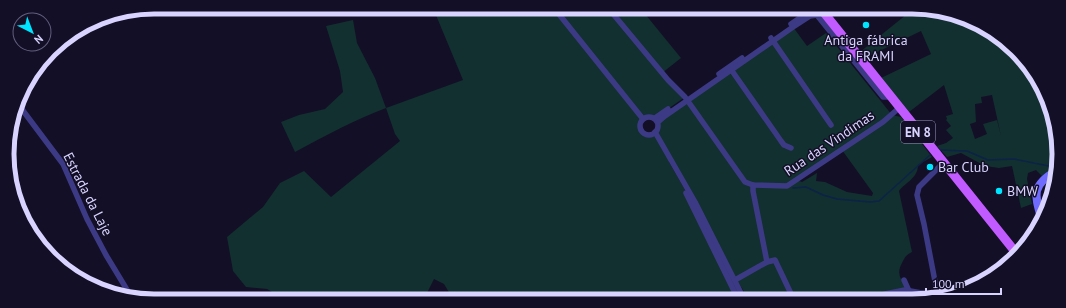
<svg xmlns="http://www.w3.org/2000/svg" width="1066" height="308" font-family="'PT Sans',sans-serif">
<rect width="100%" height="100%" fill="#130f26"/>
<g fill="#12302f" fill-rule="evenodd">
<path d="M433,8L641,9L681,58L662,73L685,97L655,118L648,116L643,119L639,125L641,131L648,135C655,134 659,129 658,122L793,27L807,46L826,33L892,115L901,117L932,157L918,165C918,178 906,182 899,191L912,252C906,255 905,257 902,263C894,277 905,286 916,292L919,300L748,299L742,288L732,274L671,160L669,162L684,188L736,299H453L444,284L434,279L424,299H284L267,289L246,287L233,271L227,237L263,207L280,183L304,171L331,197L400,141L395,134L386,108C354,120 325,136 295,152L281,122L299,115L325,109L343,92L340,71L326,26L353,20L357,43L375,78L386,108L463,80ZM842,150L873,193L872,196L847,192L825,182L816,181L817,173L802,182L797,180Z"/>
<path d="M912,10H940L993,32L1034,72L1056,125V167L1042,176L1036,170L1028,173L1027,179L1032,204L1021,208L1012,166L999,168L985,166L961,153L947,157L937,146L946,143L953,138L946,130L951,126L946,120L947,119L946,116L953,114L944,85L909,112L881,78L931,54L921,31L865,58L860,52ZM992,95L1001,136L997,120L983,124L987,134L975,139L970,124L976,122L975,104L982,103L981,97Z"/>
</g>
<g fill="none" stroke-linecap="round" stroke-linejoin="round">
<g stroke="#0c2248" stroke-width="1.5">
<polyline points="939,150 967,151 988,160 1014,159 1054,167"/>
<polyline points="793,188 806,187 823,195 837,199 870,202 879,201 930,155"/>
</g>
<g stroke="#3d3a85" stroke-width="5.5">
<polyline points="554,8 643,119"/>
<polyline points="609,9 668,80 685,97 745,182 753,185 787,186 883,122 899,108"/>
<polyline points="812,9 883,97 891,97"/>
<polyline points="791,24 804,15 809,9"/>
<polyline points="771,38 831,125"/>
<polyline points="730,68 781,141 784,145 791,148"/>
<polyline points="719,74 742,58"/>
<polyline points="18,104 63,164 87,219 106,255 132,298"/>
<circle cx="649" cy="126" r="9"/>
<polyline points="655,118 668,109"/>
<polyline points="658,122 665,116 793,27 810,16 817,15"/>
<polyline points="655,132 695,202 744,299"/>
<polyline points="753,185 753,191 767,262"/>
<polyline points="686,193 738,299"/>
<polyline points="735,280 767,262 775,260 794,300"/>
<polyline points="904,280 909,291"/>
<polyline points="938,297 924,224 917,195 919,187 943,163"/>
<polyline points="867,300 885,294 905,290 927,294 932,300"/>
</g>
<g stroke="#6f6bff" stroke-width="8">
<path d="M1042,221C1035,196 1030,186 1056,171"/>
<polyline points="937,298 956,291 977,286"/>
</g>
<polyline stroke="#c25bff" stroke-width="9" points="821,9 1017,254"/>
</g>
<g fill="#00e5ff" stroke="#130f26" stroke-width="1.5">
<circle cx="866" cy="25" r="4"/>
<circle cx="930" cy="167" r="4"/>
<circle cx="999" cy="191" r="4"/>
</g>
<g text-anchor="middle" stroke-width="3" stroke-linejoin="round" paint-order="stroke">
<rect fill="#130f26" stroke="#9e99be" stroke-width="1" x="901" y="121" width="34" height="22" rx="3"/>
<g font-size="13" font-weight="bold" fill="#d9d4ff">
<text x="918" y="137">EN 8</text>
</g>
<g font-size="14" fill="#d9d4ff" stroke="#130f26" text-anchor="start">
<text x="866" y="45" text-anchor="middle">Antiga fábrica<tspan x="866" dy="16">da FRAMI</tspan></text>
<text x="938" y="172">Bar Club</text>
<text x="1007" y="196">BMW</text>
</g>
<g font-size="14" fill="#d9d4ff" stroke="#130f26">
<text transform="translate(829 143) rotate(-34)" y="5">Rua das Vindimas</text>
<text transform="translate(88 194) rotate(63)" y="5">Estrada da Laje</text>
</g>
</g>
<path d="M0 0H1066V308H0ZM154 14H912A140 140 0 0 1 1052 154V154A140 140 0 0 1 912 294H154A140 140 0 0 1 14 154V154A140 140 0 0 1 154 14Z" fill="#130f26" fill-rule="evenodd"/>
<path fill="none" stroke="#d9d4ff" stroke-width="5" d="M154 14H912A140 140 0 0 1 1052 154V154A140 140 0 0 1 912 294H154A140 140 0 0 1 14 154V154A140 140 0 0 1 154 14Z"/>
<g transform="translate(32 32) rotate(138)"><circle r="19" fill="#130f26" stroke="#625e7d"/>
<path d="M0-3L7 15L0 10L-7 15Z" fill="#00e5ff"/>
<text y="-6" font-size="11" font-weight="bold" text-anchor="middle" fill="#d9d4ff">N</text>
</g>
<path d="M926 288v6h75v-6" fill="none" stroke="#d9d4ff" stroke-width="2"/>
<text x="932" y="288" font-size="12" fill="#d9d4ff" stroke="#130f26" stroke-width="3" paint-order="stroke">100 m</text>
</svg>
